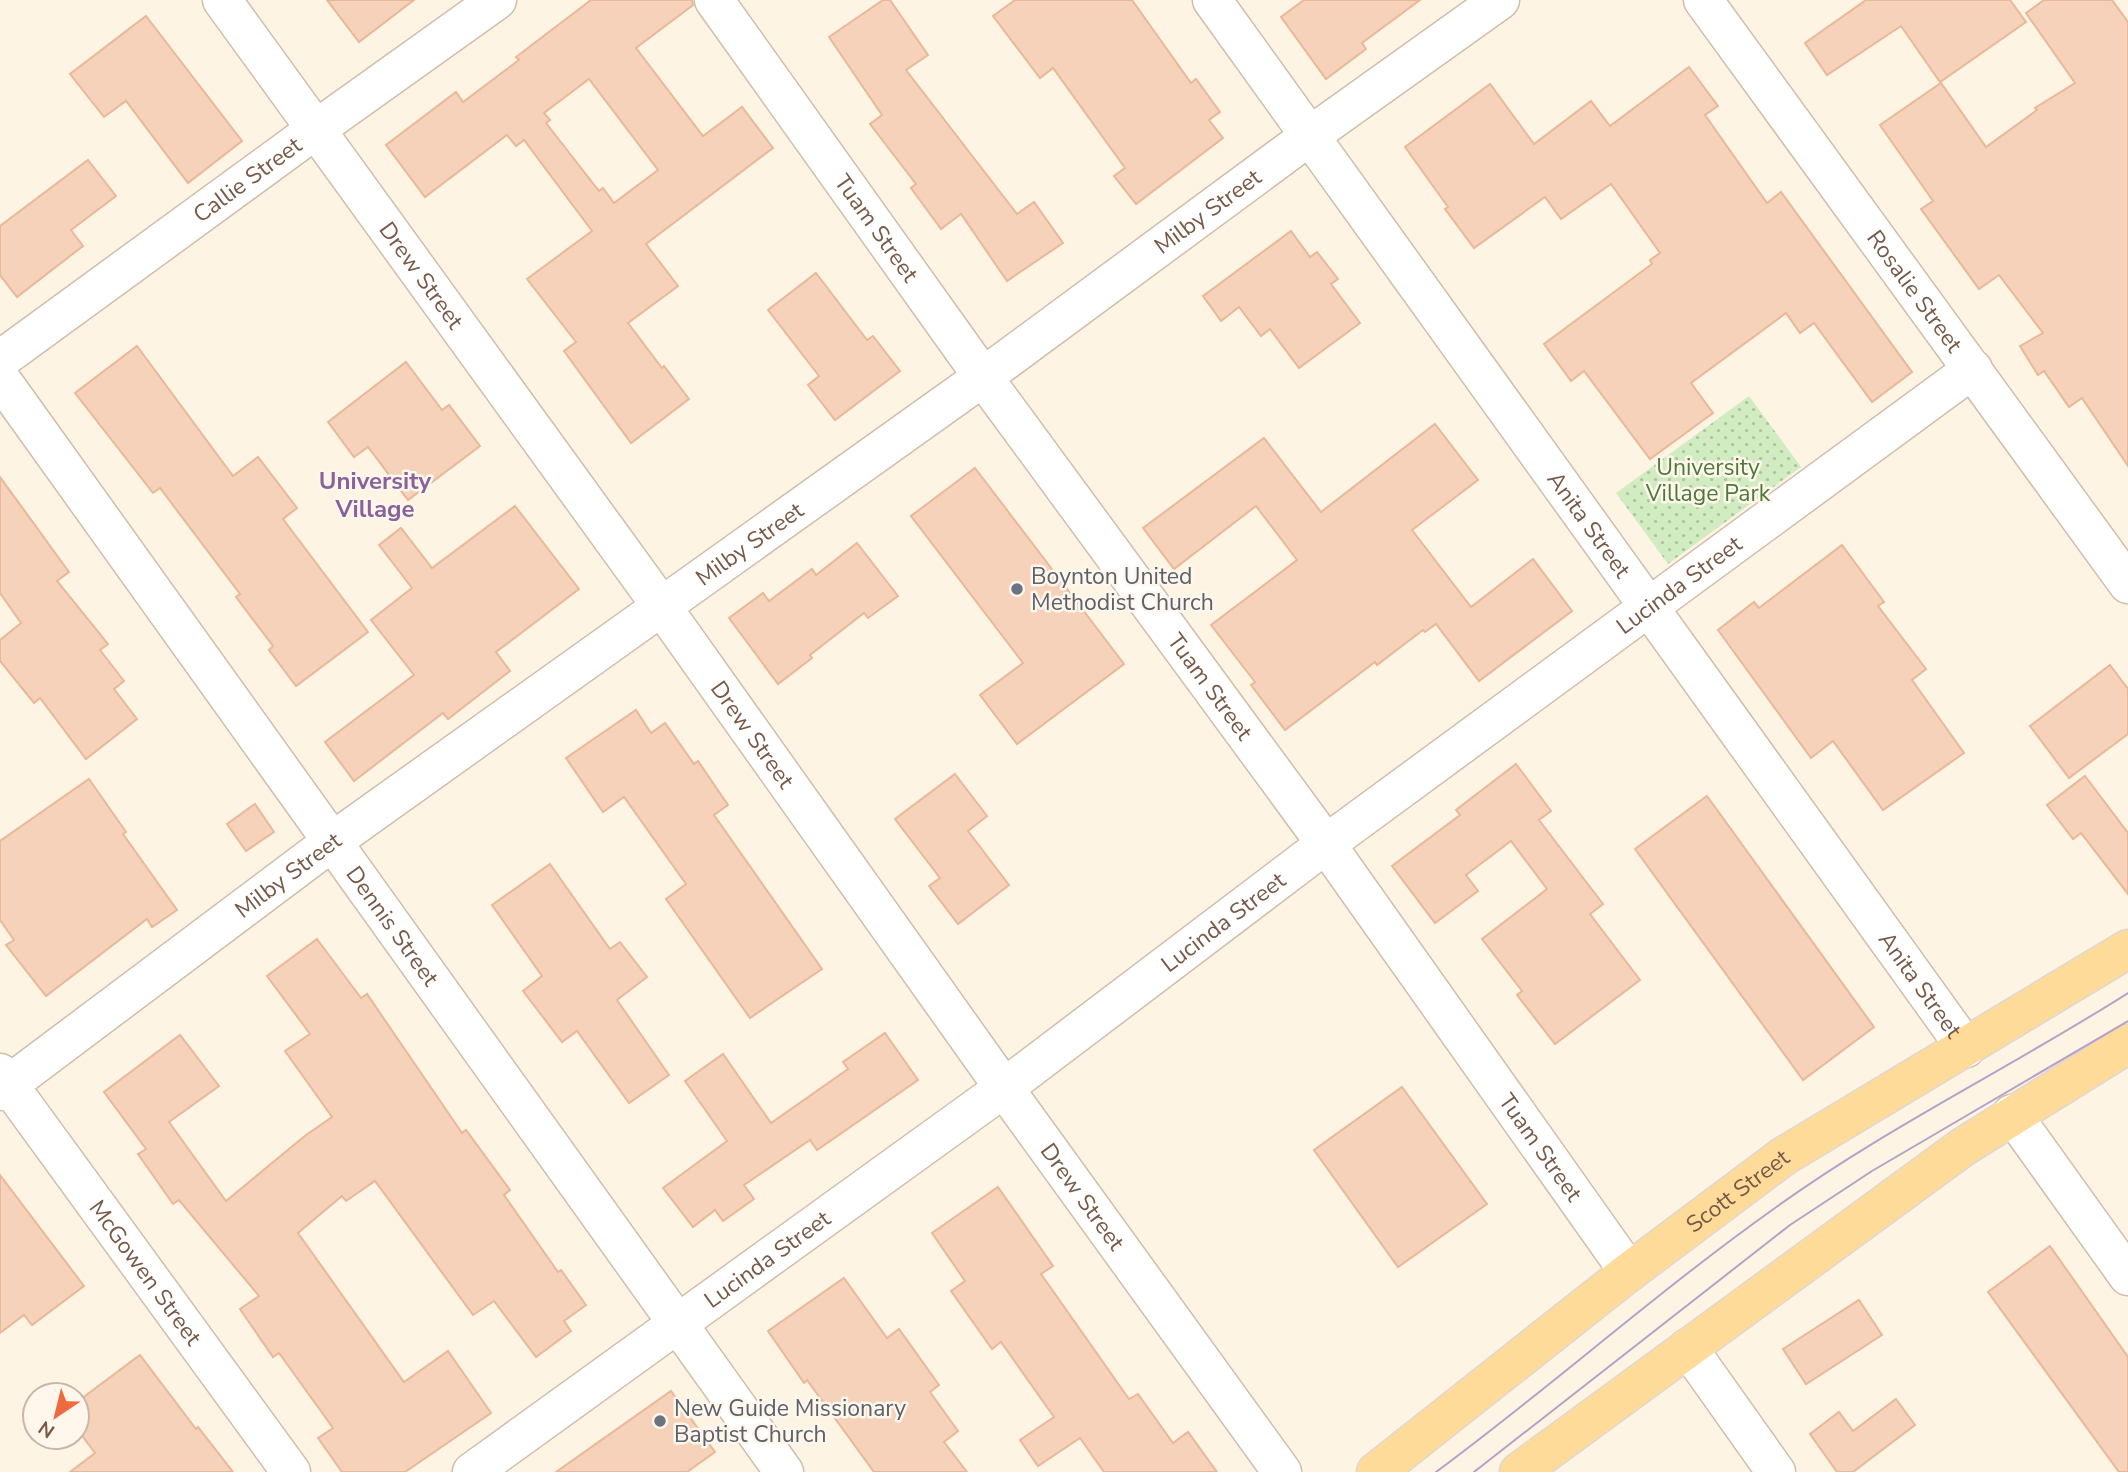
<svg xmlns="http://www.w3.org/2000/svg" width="2128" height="1472" font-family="'Nunito Sans',sans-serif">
<defs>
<pattern id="park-dots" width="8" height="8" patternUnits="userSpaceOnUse" patternTransform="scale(1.75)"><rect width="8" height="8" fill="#d2ecc1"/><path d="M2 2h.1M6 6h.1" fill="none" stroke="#afc29f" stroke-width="1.8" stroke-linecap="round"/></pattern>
</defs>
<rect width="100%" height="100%" fill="#fef4e3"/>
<polygon fill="url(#park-dots)" points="1749,396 1801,467 1668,564 1616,493"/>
<g fill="#f5d2b9" stroke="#e9b898" stroke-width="2" fill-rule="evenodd">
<polygon points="327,0 414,0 359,42"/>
<path d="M591,0H692L693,5L636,48L703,136L742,107L773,148L646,244L678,286L628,323L662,368L664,366L689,399L631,443L564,351L576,342L527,279L592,231L524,140L516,146L507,135L425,197L386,145L456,92L463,102L519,60L516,57ZM589,79L658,170L614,203L603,188L599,191L546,123L550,120L544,113Z"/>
<polygon points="883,0 890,0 928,55 906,70 1017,214 1034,202 1063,243 1007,281 961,214 941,229 911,188 916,184 870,124 882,115 829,37"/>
<polygon points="1015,0 1132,0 1191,83 1196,79 1220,112 1209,120 1223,138 1136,204 1114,176 1125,168 1053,68 1040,78 993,16"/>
<polygon points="1304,0 1420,0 1362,43 1366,49 1326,79 1281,17"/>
<polygon points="1866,0 2010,0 2026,22 1940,82 1901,26 1827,75 1805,43"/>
<polygon points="2044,0 2112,0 2128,22 2128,466 2082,398 2069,407 2044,371 2038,375 2020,346 2043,333 1999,275 1979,289 1921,209 1933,201 1880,125 1941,83 1986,147 2037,110 2035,108 2075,83 2026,13"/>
<polygon points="146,16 242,141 188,183 126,101 104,117 70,74"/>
<polygon points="1689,67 1718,106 1705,115 1767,203 1781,192 1912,372 1872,402 1814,323 1800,333 1786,313 1691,383 1713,413 1650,459 1584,371 1571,381 1544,344 1652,264 1650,260 1660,253 1611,184 1561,219 1545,197 1474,248 1445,209 1448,207 1405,147 1490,84 1534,144 1591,101 1610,126"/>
<polygon points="88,160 116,196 71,230 83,246 17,297 0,275 0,226"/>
<polygon points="1291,231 1310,257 1317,252 1338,279 1331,284 1360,323 1299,368 1270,329 1261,336 1239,307 1221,321 1203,296"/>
<polygon points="816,273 867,340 873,336 900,371 835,420 808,385 819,376 768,310"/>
<polygon points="137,346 233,476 258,457 297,508 283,519 368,632 296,686 269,650 273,646 236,597 240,594 160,488 153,493 75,393"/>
<polygon points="406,362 442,410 449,405 480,446 408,500 368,447 354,457 328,422"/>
<polygon points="1435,424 1478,480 1412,530 1471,607 1533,559 1572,611 1479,681 1436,624 1425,632 1423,630 1377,665 1375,662 1285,730 1251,685 1255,682 1211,625 1297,560 1256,506 1174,569 1143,528 1264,438 1321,512"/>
<polygon points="975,468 1124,664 1017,744 980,695 1023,663 911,516"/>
<polygon points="0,477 69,572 57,581 108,644 100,650 124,681 114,689 137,719 86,759 40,698 34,703 0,661 0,640 21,623 0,593"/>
<polygon points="515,506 579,589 496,652 510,671 448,719 443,713 354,781 325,742 414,675 371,620 412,588 379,545 401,528 432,568"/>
<polygon points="857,543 898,596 868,618 864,613 810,655 812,658 778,684 729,618 763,593 769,601 812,569 816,575"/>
<polygon points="1842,545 1884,602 1878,606 1926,669 1912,680 1964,753 1883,810 1833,741 1811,758 1718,630 1754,602 1759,608"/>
<polygon points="2110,665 2128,689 2128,734 2069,778 2030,726"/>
<polygon points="636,710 651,733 665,723 694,764 698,761 728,805 714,815 822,969 750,1018 666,899 686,884 624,797 603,812 566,758"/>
<polygon points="1516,764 1551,811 1539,820 1603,904 1590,914 1640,980 1555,1044 1517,995 1522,991 1482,939 1547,889 1511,841 1466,875 1478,891 1435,923 1392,866 1460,815 1456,810"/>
<polygon points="955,774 987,816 968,831 1009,885 958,924 929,886 940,878 895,819"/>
<polygon points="2085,776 2128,833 2128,894 2081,833 2073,839 2047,805"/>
<polygon points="89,779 126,832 123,834 177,910 152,927 147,919 46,996 6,945 14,940 0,920 0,841"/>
<polygon points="1707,796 1874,1027 1803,1080 1635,849"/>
<polygon points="255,804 274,832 246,851 227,824"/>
<polygon points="550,864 610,949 620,942 647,977 617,1000 669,1075 629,1103 577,1031 562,1042 523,991 542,976 492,905"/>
<polygon points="317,939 361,998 367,994 462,1133 466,1130 510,1190 504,1195 558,1272 561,1270 586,1305 564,1321 571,1331 536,1357 494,1301 473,1315 375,1181 346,1201 342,1196 298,1233 404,1382 448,1351 491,1413 405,1472 342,1472 318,1438 333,1428 279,1353 273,1357 240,1309 259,1296 179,1200 173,1204 138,1154 146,1149 104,1092 180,1035 219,1086 169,1122 226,1201 306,1135 332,1117 285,1051 310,1034 267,976"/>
<polygon points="885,1033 918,1080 817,1150 810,1140 744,1185 754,1199 723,1221 715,1210 693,1227 663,1188 727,1141 685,1081 723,1054 771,1123 848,1069 843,1062"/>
<polygon points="1402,1087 1487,1204 1398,1267 1314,1150"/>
<polygon points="0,1175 84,1286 32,1325 24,1315 0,1333"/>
<polygon points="998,1187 1053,1266 1041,1274 1129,1399 1138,1394 1173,1443 1188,1432 1217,1472 1104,1472 1080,1438 1038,1466 1020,1440 1054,1417 1001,1342 992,1349 951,1291 965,1281 932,1233"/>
<polygon points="2050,1246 2128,1357 2128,1472 2119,1472 1988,1292"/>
<polygon points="844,1278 887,1338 899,1329 939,1385 930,1392 958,1431 944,1442 967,1472 874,1472 807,1380 804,1383 768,1331"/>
<polygon points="1859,1300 1882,1335 1806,1384 1783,1349"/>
<polygon points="140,1355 196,1429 198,1427 233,1472 70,1472 95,1453 77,1429 77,1402"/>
<polygon points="671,1391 715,1452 687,1472 556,1472"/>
<polygon points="1896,1399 1915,1425 1853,1472 1837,1472 1810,1434 1839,1412 1853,1431"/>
</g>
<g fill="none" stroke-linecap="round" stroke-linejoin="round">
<g stroke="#d2bdab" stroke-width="41">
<g id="minor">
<path id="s1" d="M222,0L662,607L1004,1088L1282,1472"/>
<path id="s2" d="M714,0L983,377L1326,844L1629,1272"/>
<path id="s3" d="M1212,0L1966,1048"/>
<path id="s4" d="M1703,0L2128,584"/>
<path id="s5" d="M0,360L315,130L497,0"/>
<path id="s6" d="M0,378L784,1472"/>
<path id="s7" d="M0,1073L291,1472"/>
<path id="s8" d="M0,1091L333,841L983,377L1311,135L1500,0"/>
<polyline points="2012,1114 2128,1276"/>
<polyline points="1688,1348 1776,1472"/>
<path id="s9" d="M472,1472L1004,1088L1326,844L1973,369"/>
</g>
</g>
<g stroke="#dfd7d3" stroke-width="41">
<g id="major">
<path id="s10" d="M1376,1472L1629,1272L1784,1156L2128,949"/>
<polyline points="1519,1472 1963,1147 2128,1044"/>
</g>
</g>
<use href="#minor" stroke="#fff" stroke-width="38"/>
<use href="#major" stroke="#ffdb99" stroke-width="38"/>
<g stroke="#b7a1c8" stroke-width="2">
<path d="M1436,1472C1551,1387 1658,1291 1775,1208C1887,1127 2012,1067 2128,993"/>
<polyline points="1474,1472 1790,1225 1872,1171 2128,1021"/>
</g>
</g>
<g fill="#6b7280" stroke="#fff7eb" stroke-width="2.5">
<circle cx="1017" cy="589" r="7"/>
<circle cx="660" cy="1421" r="7"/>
</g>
<g text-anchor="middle" stroke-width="5" stroke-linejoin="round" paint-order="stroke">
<g font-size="23" fill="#785947" stroke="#fff7eb">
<text dy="8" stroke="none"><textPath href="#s5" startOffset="306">Callie Street</textPath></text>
<text dy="8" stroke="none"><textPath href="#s8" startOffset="1494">Milby Street</textPath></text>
<text dy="8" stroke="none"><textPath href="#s2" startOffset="280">Tuam Street</textPath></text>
<text dy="8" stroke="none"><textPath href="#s1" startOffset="340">Drew Street</textPath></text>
<text dy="8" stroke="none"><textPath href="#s4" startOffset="360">Rosalie Street</textPath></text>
<text dy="8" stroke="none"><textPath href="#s3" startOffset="646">Anita Street</textPath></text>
<text dy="8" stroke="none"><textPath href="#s8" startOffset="928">Milby Street</textPath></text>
<text dy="8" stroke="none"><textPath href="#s9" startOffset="1498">Lucinda Street</textPath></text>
<text dy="8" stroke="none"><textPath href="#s2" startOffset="847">Tuam Street</textPath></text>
<text dy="8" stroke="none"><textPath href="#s1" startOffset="906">Drew Street</textPath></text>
<text dy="8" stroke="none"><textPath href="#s8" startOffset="360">Milby Street</textPath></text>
<text dy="8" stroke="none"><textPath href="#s9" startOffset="931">Lucinda Street</textPath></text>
<text dy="8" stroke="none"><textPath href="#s6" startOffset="674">Dennis Street</textPath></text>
<text dy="8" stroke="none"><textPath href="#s3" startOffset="1213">Anita Street</textPath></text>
<text dy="8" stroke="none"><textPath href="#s2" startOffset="1414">Tuam Street</textPath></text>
<text dy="8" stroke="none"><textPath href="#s10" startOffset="458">Scott Street</textPath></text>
<text dy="8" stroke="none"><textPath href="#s1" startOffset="1474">Drew Street</textPath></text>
<text dy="8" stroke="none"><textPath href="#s9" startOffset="364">Lucinda Street</textPath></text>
<text dy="8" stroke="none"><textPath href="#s7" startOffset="247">McGowen Street</textPath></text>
</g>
<g font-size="23" fill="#4c793c" stroke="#fff7eb">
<text x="1708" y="475">University<tspan x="1708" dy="26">Village Park</tspan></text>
</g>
<g font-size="23" fill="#5b616d" stroke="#fff7eb" text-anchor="start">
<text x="1031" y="584">Boynton United<tspan x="1031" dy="26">Methodist Church</tspan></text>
<text x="674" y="1416">New Guide Missionary<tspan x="674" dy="26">Baptist Church</tspan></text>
</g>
<g font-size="24" font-weight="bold" fill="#89629c" stroke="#fff7eb">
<text x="375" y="489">University<tspan x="375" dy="28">Village</tspan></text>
</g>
</g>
<g transform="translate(56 1416) rotate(215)"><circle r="33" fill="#fff7eb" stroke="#c9b8a9" stroke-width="2"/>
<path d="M0-5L12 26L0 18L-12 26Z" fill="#f06a40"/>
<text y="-10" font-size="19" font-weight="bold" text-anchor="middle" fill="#785947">N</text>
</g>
</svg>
